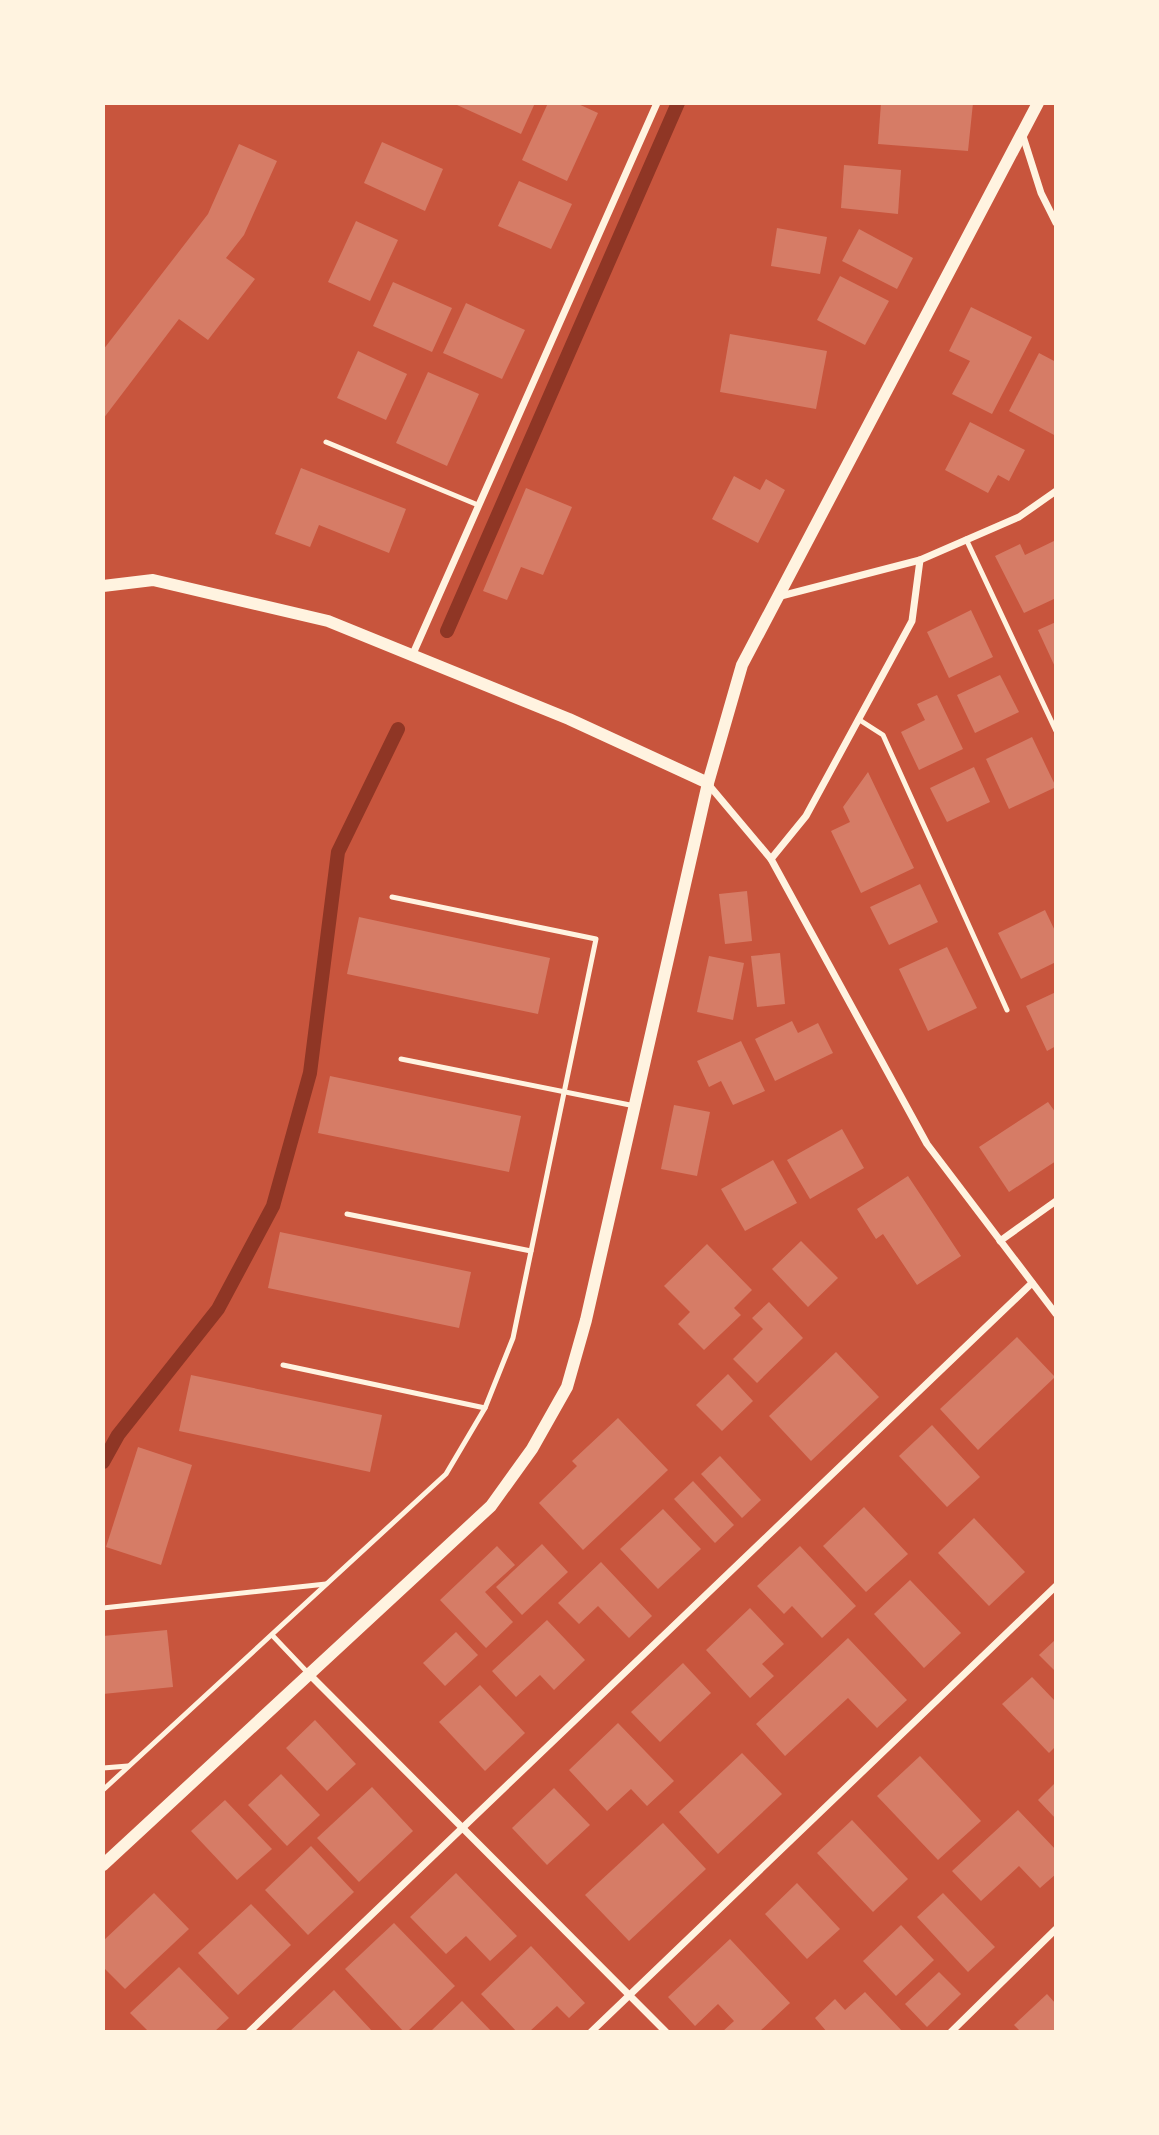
<svg xmlns="http://www.w3.org/2000/svg" width="1159" height="2135" font-family="Lato,sans-serif">
<rect width="100%" height="100%" fill="#c8553d"/>
<g fill="none" stroke-linecap="round" stroke-linejoin="round">
<g stroke="#8f3625" stroke-width="14">
<polyline points="447,631 678,103"/>
<polyline points="103,1462 118,1435 218,1309 273,1206 310,1073 338,852 398,729"/>
</g>
</g>
<g fill="#d67c66">
<polygon points="458,103 535,103 521,134 457,105"/>
<polygon points="548,103 576,103 598,113 567,181 522,160"/>
<polygon points="881,103 973,103 968,151 878,144"/>
<polygon points="382,142 443,169 425,211 364,183"/>
<polygon points="239,144 277,161 244,235 226,258 255,279 208,340 179,319 103,419 103,350 208,214"/>
<polygon points="844,165 901,170 898,214 841,208"/>
<polygon points="519,181 572,204 551,249 498,226"/>
<polygon points="356,221 398,240 370,301 328,282"/>
<polygon points="777,228 827,237 820,274 771,266"/>
<polygon points="859,229 913,258 897,289 842,261"/>
<polygon points="840,276 889,301 865,345 817,320"/>
<polygon points="393,282 452,308 432,352 373,326"/>
<polygon points="466,303 525,330 502,379 443,353"/>
<polygon points="971,307 1032,337 992,414 952,394 970,361 949,351"/>
<polygon points="730,334 827,351 816,409 720,392"/>
<polygon points="358,351 407,374 386,420 337,398"/>
<polygon points="1039,353 1056,362 1056,436 1009,411"/>
<polygon points="428,372 479,394 447,466 396,443"/>
<polygon points="970,422 1025,450 1009,481 998,475 988,493 945,470"/>
<polygon points="301,468 406,509 389,553 319,525 310,547 275,534"/>
<polygon points="734,476 760,490 766,479 785,490 758,543 712,519"/>
<polygon points="526,488 572,507 543,575 521,567 507,600 483,591"/>
<polygon points="1056,540 1056,598 1024,613 995,556 1020,544 1025,555"/>
<polygon points="971,610 993,657 949,678 927,632"/>
<polygon points="1056,622 1056,669 1038,630"/>
<polygon points="1000,675 1019,712 975,733 957,695"/>
<polygon points="937,695 963,749 919,770 901,732 925,720 917,704"/>
<polygon points="1032,737 1056,787 1009,809 986,759"/>
<polygon points="974,767 990,802 947,822 930,788"/>
<polygon points="868,772 914,868 861,893 831,831 850,822 843,807"/>
<polygon points="920,884 938,922 889,945 870,907"/>
<polygon points="747,891 752,941 725,944 719,894"/>
<polygon points="1045,910 1056,933 1056,962 1021,979 998,933"/>
<polygon points="359,917 550,958 538,1014 347,974"/>
<polygon points="947,947 977,1008 928,1031 899,969"/>
<polygon points="780,953 785,1004 757,1007 751,956"/>
<polygon points="709,956 744,963 733,1020 697,1012"/>
<polygon points="1056,992 1056,1046 1047,1051 1026,1006"/>
<polygon points="792,1021 798,1033 818,1023 833,1053 775,1081 755,1039"/>
<polygon points="741,1041 765,1091 733,1105 721,1081 709,1087 697,1061"/>
<polygon points="330,1076 521,1116 509,1172 318,1133"/>
<polygon points="1048,1102 1056,1113 1056,1161 1009,1192 979,1147"/>
<polygon points="674,1105 710,1112 697,1176 661,1169"/>
<polygon points="842,1129 864,1168 810,1199 787,1160"/>
<polygon points="773,1160 797,1203 745,1231 721,1189"/>
<polygon points="908,1176 961,1256 917,1285 883,1234 876,1239 857,1209"/>
<polygon points="280,1232 471,1272 459,1328 268,1288"/>
<polygon points="801,1241 838,1278 808,1307 772,1269"/>
<polygon points="707,1244 752,1290 734,1308 741,1315 704,1350 678,1324 690,1312 664,1286"/>
<polygon points="769,1302 803,1338 757,1383 733,1359 763,1329 752,1318"/>
<polygon points="1017,1337 1055,1377 978,1450 940,1409"/>
<polygon points="836,1352 879,1397 811,1461 769,1416"/>
<polygon points="728,1374 753,1401 722,1431 696,1405"/>
<polygon points="191,1375 382,1415 370,1472 179,1431"/>
<polygon points="618,1418 668,1470 583,1550 539,1503 577,1466 572,1461"/>
<polygon points="932,1425 980,1477 947,1507 899,1456"/>
<polygon points="138,1447 192,1465 161,1565 106,1547"/>
<polygon points="720,1456 761,1500 742,1518 701,1474"/>
<polygon points="693,1481 734,1525 715,1543 674,1499"/>
<polygon points="864,1507 908,1554 866,1592 823,1546"/>
<polygon points="663,1509 701,1549 658,1589 620,1549"/>
<polygon points="974,1518 1025,1572 989,1606 938,1553"/>
<polygon points="542,1544 568,1572 522,1615 496,1587"/>
<polygon points="497,1546 515,1565 485,1592 513,1622 486,1648 440,1600"/>
<polygon points="800,1546 856,1606 822,1638 792,1606 784,1614 757,1586"/>
<polygon points="601,1562 652,1616 629,1638 598,1606 579,1624 558,1603"/>
<polygon points="910,1580 961,1633 924,1668 874,1614"/>
<polygon points="750,1608 784,1644 762,1664 774,1676 750,1698 706,1650"/>
<polygon points="547,1620 585,1660 554,1690 540,1675 516,1697 492,1671"/>
<polygon points="167,1630 173,1687 103,1694 103,1636"/>
<polygon points="456,1632 478,1655 445,1686 423,1663"/>
<polygon points="848,1638 907,1700 877,1728 848,1698 785,1756 756,1724"/>
<polygon points="1056,1639 1056,1672 1039,1655"/>
<polygon points="683,1663 711,1693 660,1742 631,1712"/>
<polygon points="1032,1677 1056,1702 1056,1746 1049,1753 1002,1704"/>
<polygon points="480,1685 525,1733 485,1771 439,1722"/>
<polygon points="315,1720 356,1764 327,1791 286,1748"/>
<polygon points="618,1723 674,1781 647,1806 631,1789 607,1811 569,1770"/>
<polygon points="742,1753 782,1794 718,1854 679,1812"/>
<polygon points="920,1756 981,1821 938,1860 877,1796"/>
<polygon points="281,1774 320,1815 287,1846 248,1805"/>
<polygon points="1056,1782 1056,1819 1038,1800"/>
<polygon points="372,1787 413,1831 359,1882 317,1838"/>
<polygon points="554,1788 590,1825 547,1865 512,1828"/>
<polygon points="225,1800 272,1849 237,1880 191,1831"/>
<polygon points="1018,1810 1056,1850 1056,1874 1040,1888 1019,1866 981,1901 952,1871"/>
<polygon points="852,1820 908,1879 873,1912 817,1853"/>
<polygon points="663,1823 706,1869 629,1941 585,1895"/>
<polygon points="311,1846 354,1892 308,1935 265,1890"/>
<polygon points="456,1873 517,1936 490,1961 466,1936 446,1954 410,1917"/>
<polygon points="797,1883 840,1929 807,1959 765,1914"/>
<polygon points="154,1893 189,1929 125,1989 103,1967 103,1941"/>
<polygon points="943,1893 995,1947 968,1972 917,1917"/>
<polygon points="251,1904 291,1945 238,1995 198,1953"/>
<polygon points="394,1923 455,1986 407,2032 404,2032 345,1969"/>
<polygon points="901,1925 934,1960 896,1996 863,1961"/>
<polygon points="730,1939 790,2003 759,2032 722,2032 734,2021 718,2004 695,2026 668,1997"/>
<polygon points="531,1946 585,2003 569,2018 557,2006 529,2032 517,2032 481,1994"/>
<polygon points="179,1967 229,2018 214,2032 149,2032 130,2013"/>
<polygon points="939,1972 961,1994 927,2027 905,2004"/>
<polygon points="334,1990 373,2032 289,2032"/>
<polygon points="865,1992 903,2032 827,2032 815,2018 835,1999 845,2010"/>
<polygon points="1047,1994 1056,2004 1056,2032 1021,2032 1014,2025"/>
<polygon points="462,2001 492,2032 430,2032"/>
</g>
<g fill="none" stroke-linecap="round" stroke-linejoin="round">
<g stroke="#fff3e0" stroke-width="5">
<polyline points="326,442 478,505"/>
<polyline points="966,539 1056,731"/>
<polyline points="858,719 883,735 1007,1010"/>
<polyline points="401,1059 635,1106"/>
<polyline points="347,1214 531,1251"/>
<polyline points="283,1365 485,1408"/>
<polyline points="103,1608 326,1584"/>
<polyline points="272,1635 308,1673"/>
<polyline points="103,1768 128,1766"/>
<polyline points="103,1790 446,1474 485,1408 513,1338 596,939 392,897"/>
</g>
<g stroke="#fff3e0" stroke-width="7">
<polyline points="1022,133 1041,193 1056,223"/>
<polyline points="777,597 920,560 1019,517 1056,491"/>
<polyline points="412,656 657,103"/>
<polyline points="708,784 771,859 927,1144 1056,1314"/>
<polyline points="771,859 806,816 912,621 920,560"/>
<polyline points="1000,1241 1056,1201"/>
<polyline points="310,1675 666,2032"/>
<polyline points="249,2032 1032,1283"/>
<polyline points="591,2032 1056,1586"/>
<polyline points="951,2032 1056,1929"/>
</g>
<g stroke="#fff3e0" stroke-width="12">
<polyline points="103,586 153,580 328,621 569,719 708,783"/>
<polyline points="103,1865 491,1506 532,1449 567,1387 586,1320 708,783 742,665 1038,103"/>
</g>
</g>
<rect width="1159" height="2135" fill="none" stroke="#fff3e0" stroke-width="210"/>
</svg>
